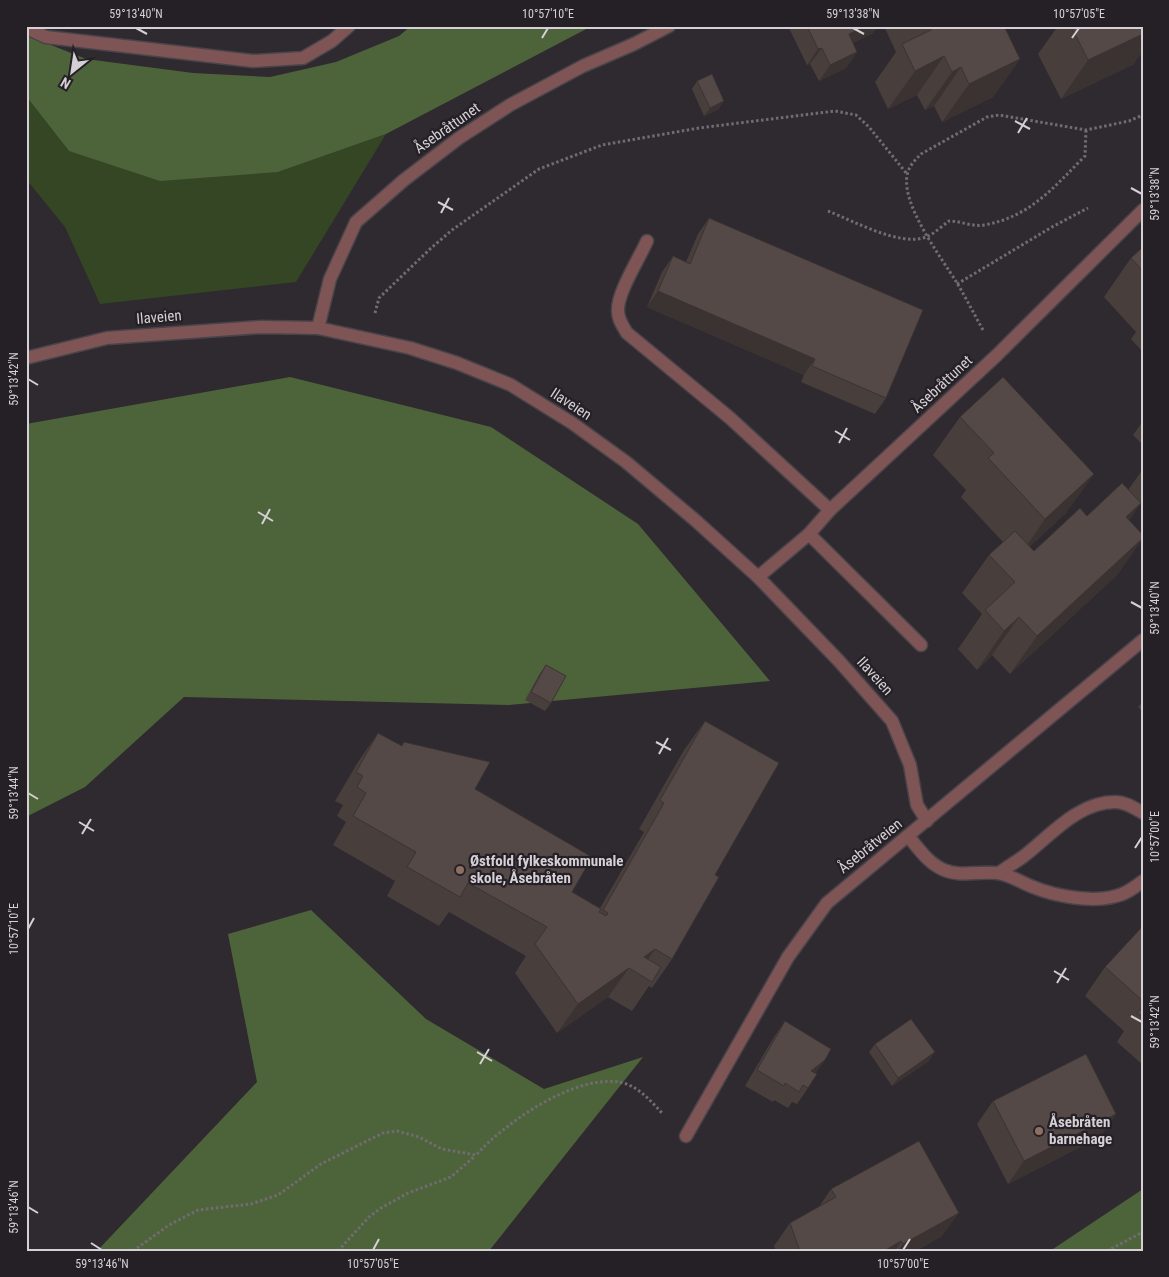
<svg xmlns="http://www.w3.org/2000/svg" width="1169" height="1277" font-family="'Roboto Condensed',sans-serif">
<rect width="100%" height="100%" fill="#2f2930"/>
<polygon fill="#344623" points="26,96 69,151 278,172 386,134 296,282 100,304 65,227 26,179"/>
<g fill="#4d643a">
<polygon points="411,26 592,26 386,134 278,172 160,181 69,151 26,96 26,35 86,59 193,73 270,77 336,62 399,36"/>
<polygon points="290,377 491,427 638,524 770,681 509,705 184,697 85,787 26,817 26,424"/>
<polygon points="311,910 426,1019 544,1089 643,1057 489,1251 97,1251 257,1082 228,934"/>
<polygon points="1143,1189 1143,1251 1050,1251"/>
</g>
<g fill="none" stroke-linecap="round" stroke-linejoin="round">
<g stroke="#49444a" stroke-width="15">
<g id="lane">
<polyline points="26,28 46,37 253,61 303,58 332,41 349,26"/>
<path d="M647,241C639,259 617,293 618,311C618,320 623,326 627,333L730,418L830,510"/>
<polyline points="809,534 921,645"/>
<path d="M908,836C919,849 928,863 944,870C961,877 980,871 997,873C1009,874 1022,883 1033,887C1055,896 1092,903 1116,896C1126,894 1135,887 1143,881"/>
<path d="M999,873C1007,867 1016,862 1024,856C1051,835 1078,802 1115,802C1126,802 1134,808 1143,813"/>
</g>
</g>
<g stroke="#49444a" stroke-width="15">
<g id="street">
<polyline points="318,328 330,279 356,222 404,180 459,138 510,105 583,66 634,44 669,26"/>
<polyline points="26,358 107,338 261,327 318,328 410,348 457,363 511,385 572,423 626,462 695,520 758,577 839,661 892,721 910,765 917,805 927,821"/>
<polyline points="758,577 809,534 830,510 997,355 1143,210"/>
<polyline points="686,1136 788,957 827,903 1143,640"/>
</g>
</g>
<g stroke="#716c72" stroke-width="3" stroke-dasharray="2.5 2.5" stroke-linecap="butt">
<path d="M828,211C854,221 900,247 926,237C934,234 942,226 949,221C961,221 972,227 984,225C1030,217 1053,188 1085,156L1086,130"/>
<polyline points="957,284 1052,227 1088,208"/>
<polyline points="375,313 379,298 430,249 452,230 539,169 602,145 699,128 835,111 856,115 869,127 907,174"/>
<path d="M983,330C974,314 966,298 957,283C941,257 902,206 907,176C908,167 915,160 921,154L987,117L999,115L1086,130L1129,121L1143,115"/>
<path d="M133,1251L169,1225L198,1210L251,1204L278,1195L321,1164L383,1133L397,1131L419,1137L442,1149L476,1155C505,1123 573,1075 619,1082C637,1085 650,1100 662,1113"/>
<polyline points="338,1251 369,1217 381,1208 408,1193 451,1177 475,1156"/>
<polyline points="1107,1251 1143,1232"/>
</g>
<use href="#lane" stroke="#7f5455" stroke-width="12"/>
<use href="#street" stroke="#7f5455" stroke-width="12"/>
</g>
<g fill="#483f3d">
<polygon points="788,26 878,26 873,33 853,43 857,52 846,68 819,81 810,64 807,65"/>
<polygon points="884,26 1004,26 1020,59 993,97 942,122 934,106 925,110 917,95 888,109 875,82 896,52"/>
<polygon points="1058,26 1143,26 1134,64 1061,99 1038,54"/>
<polygon points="697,81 719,109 704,116 692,89"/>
<polygon points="709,218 886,398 875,414 801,382 804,375 647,307 662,272 673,256 686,262 698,234"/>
<polygon points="1143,247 1143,352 1131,339 1136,332 1104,297 1131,258"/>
<polygon points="960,417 1067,512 1029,547 1034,551 1087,516 1128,490 1143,469 1143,507 1140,504 1129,520 1143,535 1143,538 1117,575 1010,674 992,655 977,670 958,649 982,614 962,593 989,555 1003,542 961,497 966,490 933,455"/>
<polygon points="1143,421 1143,445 1133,435"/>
<polygon points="546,665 551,703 545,711 525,700 540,673"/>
<polygon points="1143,701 1143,712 1138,707"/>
<polygon points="705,721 715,875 672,959 652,988 649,986 632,1011 608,997 557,1033 515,973 526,956 449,912 439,926 387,896 395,881 333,845 346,822 337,816 343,805 335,801 358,762 378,733 401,746 404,742 475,789 572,892 600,908 644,832 639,829 684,750"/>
<polygon points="1143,927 1143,1065 1117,1042 1124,1031 1085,996 1105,967"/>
<polygon points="785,1021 825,1060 815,1073 808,1088 797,1104 792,1102 788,1108 774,1100 773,1102 745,1086 774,1037"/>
<polygon points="875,1044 929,1061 892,1086 869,1052"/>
<polygon points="993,1101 1116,1114 1100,1137 1008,1184 977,1124"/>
<polygon points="831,1189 942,1236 916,1251 776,1251 774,1246 790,1223 819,1207"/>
</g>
<g fill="#3b3332">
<polygon points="866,26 878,26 873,33 838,50 849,34"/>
<polygon points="1143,34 1143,51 1134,64 1061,99 1088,60"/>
<polygon points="822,48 810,64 807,65 818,49"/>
<polygon points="857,52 846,68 819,81 830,65"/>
<polygon points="944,56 917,95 888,109 915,71"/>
<polygon points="1020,59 993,97 942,122 969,84"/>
<polygon points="961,67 934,106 925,110 952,72"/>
<polygon points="724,101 719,109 704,116 710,108"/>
<polygon points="658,291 815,359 804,375 647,307"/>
<polygon points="1094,474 1067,512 1018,558 1045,519"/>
<polygon points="1141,503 1114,541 1126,517"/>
<polygon points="1143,538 1117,575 1010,674 1037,636"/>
<polygon points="1019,617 992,655 977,670 1004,631"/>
<polygon points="655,949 638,974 644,957"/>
<polygon points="629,968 608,997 557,1033 578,1004"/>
<polygon points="935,1052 929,1061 892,1086 898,1078"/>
<polygon points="825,1060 813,1076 811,1071"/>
<polygon points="1116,1114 1100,1137 1008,1184 1024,1161"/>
<polygon points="959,1213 942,1236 916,1251 898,1251 903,1244"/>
<polygon points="901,1241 895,1251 884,1251"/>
</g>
<g fill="#544947" stroke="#3b3332">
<polygon points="807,26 866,26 849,34 857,52 830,65 822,48 818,49"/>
<polygon points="930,26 1004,26 1020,59 969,84 961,67 952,72 944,56 915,71 902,44 931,30"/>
<polygon points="1071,26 1143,26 1143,34 1088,60"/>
<polygon points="712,74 724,101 710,108 697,81"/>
<polygon points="709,218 923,310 886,398 812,366 815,359 658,291 673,256 690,264"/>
<polygon points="1143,247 1143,271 1131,258"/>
<polygon points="1003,377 1094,474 1045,519 988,458 994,453 960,417"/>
<polygon points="1122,483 1141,503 1126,517 1143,535 1143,538 1037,636 1019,617 1004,631 985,610 1015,582 989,555 1015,531 1034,551 1080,508 1087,516"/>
<polygon points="546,665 566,676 551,703 531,692"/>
<polygon points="705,721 779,763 715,875 719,877 672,959 655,949 644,957 661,967 652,982 629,968 578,1004 535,944 547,927 468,883 460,897 407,867 416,852 353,816 366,793 357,787 363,776 356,772 378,733 402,746 404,742 490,762 475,789 592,857 572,892 601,909 599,912 606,916 608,913 603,910 664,803 660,800"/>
<polygon points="1142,927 1143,927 1143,1001 1105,967"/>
<polygon points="1143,1007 1143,1017 1137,1013"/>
<polygon points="911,1019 935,1052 898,1078 875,1044"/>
<polygon points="785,1021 831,1049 825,1060 811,1071 817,1074 808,1088 803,1085 799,1092 785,1083 784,1086 757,1070"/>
<polygon points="1086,1054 1116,1114 1024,1161 993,1101"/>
<polygon points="919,1141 959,1213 903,1244 901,1241 884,1251 800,1251 790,1223 836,1197 831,1189"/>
</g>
<path fill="none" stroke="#d4d0d5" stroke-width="2" d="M136,28L147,34M853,28L864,34M542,38L548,28M1072,38L1079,28M1015,121L1030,129M1018,133L1027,118M1131,188L1142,194M438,202L453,210M441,213L449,198M28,379L38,385M835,431L850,440M839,443L847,428M258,512L273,521M262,524L270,509M1131,602L1142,608M656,742L671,750M659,754L668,738M28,793L38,799M79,822L94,831M82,834L91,819M1135,848L1142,837M28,929L34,918M1054,971L1069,980M1057,983L1066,968M1131,1016L1142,1022M477,1052L492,1061M480,1064L489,1049M28,1207L38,1213M91,1243L102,1250M373,1250L379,1239M903,1250L910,1239"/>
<g fill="#8d6e63" stroke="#252026" stroke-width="2">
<circle cx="460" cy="870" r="5"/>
<circle cx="1039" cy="1131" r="5"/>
</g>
<g text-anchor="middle" stroke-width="4.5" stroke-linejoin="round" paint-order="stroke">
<g font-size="15" fill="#d4d0d5" stroke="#252026">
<text transform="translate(447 128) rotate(-35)" y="5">Åsebråttunet</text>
<text transform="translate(159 317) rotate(-5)" y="5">Ilaveien</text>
<text transform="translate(942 384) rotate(-43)" y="5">Åsebråttunet</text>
<text transform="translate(571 404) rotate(33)" y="5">Ilaveien</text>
<text transform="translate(875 676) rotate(48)" y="5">Ilaveien</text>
<text transform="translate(870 846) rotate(-39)" y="5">Åsebråtveien</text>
</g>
<g font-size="15" font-weight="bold" fill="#d4d0d5" stroke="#252026" text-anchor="start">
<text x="470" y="866">Østfold fylkeskommunale<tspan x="470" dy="17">skole, Åsebråten</tspan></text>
<text x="1049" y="1127">Åsebråten<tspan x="1049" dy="17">barnehage</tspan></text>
</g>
</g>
<rect width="1169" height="1277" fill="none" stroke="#252026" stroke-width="55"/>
<g transform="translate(72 72) rotate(210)" stroke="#252026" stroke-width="4" paint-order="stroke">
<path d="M0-4L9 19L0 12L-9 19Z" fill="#d4d0d5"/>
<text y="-8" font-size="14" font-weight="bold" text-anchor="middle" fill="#d4d0d5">N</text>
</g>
<rect x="28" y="28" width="1114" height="1222" fill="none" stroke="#d4d0d5" stroke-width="2"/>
<g font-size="12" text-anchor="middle" fill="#d4d0d5">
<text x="136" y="18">59°13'40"N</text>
<text x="548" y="18">10°57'10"E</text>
<text x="853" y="18">59°13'38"N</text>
<text x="1079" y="18">10°57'05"E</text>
<text transform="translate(1155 194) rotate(-90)" y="4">59°13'38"N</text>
<text transform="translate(14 379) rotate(-90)" y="4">59°13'42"N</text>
<text transform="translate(1155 608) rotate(-90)" y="4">59°13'40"N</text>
<text transform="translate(14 793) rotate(-90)" y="4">59°13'44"N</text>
<text transform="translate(1155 837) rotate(-90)" y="4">10°57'00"E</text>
<text transform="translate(14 929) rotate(-90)" y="4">10°57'10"E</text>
<text transform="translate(1155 1022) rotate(-90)" y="4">59°13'42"N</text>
<text transform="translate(14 1207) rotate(-90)" y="4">59°13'46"N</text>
<text x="102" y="1268">59°13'46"N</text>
<text x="373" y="1268">10°57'05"E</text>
<text x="903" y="1268">10°57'00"E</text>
</g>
</svg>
